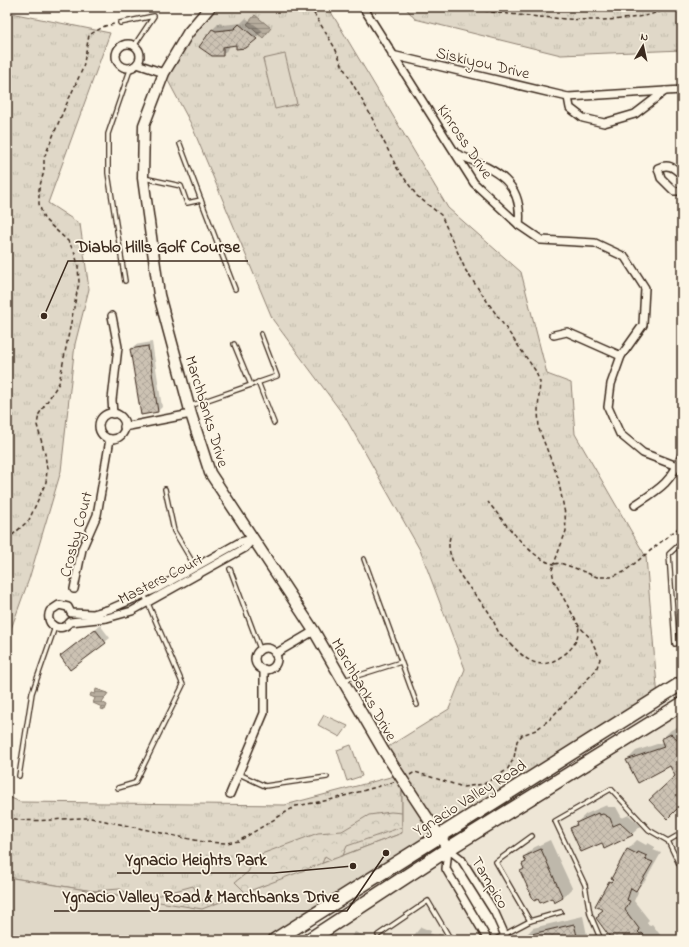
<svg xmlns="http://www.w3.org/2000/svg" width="689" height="947" font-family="'Indie Flower',sans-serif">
<defs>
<pattern id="grass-tufts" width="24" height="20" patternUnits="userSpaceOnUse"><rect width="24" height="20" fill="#e0d8c8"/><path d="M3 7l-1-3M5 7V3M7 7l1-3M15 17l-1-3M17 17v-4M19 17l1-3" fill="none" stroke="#c1baab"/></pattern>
<pattern id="forest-crowns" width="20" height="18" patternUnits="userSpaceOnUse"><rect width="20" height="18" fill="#e0d8c8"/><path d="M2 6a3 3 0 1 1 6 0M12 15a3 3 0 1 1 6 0" fill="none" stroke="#c1baab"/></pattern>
<pattern id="water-rules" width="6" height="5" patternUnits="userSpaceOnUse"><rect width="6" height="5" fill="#b7ad9e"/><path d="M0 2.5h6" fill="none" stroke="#968d80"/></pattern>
<pattern id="building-cross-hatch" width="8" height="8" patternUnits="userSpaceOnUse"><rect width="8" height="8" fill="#ccc2b3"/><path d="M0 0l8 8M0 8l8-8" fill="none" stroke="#b0a79a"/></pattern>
</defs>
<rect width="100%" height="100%" fill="#fcf5e5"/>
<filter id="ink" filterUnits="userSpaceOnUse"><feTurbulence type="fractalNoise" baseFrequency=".025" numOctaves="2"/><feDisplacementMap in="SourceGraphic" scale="8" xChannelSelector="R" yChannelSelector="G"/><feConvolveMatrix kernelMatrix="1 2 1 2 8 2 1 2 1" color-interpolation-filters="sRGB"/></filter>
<g filter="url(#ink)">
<polygon fill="#eee6d6" points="682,704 682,940 507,940 495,913 461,859 448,850 446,869 485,932 480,940 309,940 448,849"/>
<g fill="url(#grass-tufts)" stroke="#8e8173">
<polygon points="210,7 328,7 448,208 521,272 547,374 571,383 575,434 646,557 658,698 438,836 402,781 402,833 202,909 7,877 7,796 20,802 285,805 398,775 383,750 449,709 465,669 420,550 345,417 273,320 191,124 164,73"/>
<polygon points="405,7 682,7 682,50 561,55 415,19"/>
<polygon points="11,13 110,33 48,203 80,224 89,289 75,344 61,471 29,579 7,640 7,123"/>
</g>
<g fill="url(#forest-crowns)" stroke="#8e8173">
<polygon points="391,812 402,813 402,827 347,846 339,865 325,856 315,881 263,886 246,893 235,882 248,872 256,856 318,833 342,831 369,815"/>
<polygon points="193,886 201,900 215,904 203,918 93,891 120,889 135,898 160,895"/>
</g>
<g fill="#e0d8c8" stroke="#8e8173">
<polygon points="285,54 297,104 275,109 263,59"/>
<polygon points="324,715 348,726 340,737 318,725"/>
<polygon points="351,745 362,776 347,781 337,750"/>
<polygon points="402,780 438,836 275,940 7,940 7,877 202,909 402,833"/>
</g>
<g fill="url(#water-rules)" stroke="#85796b">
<polygon points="255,15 271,28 263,38 247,24"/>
<polygon points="96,689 108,693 102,702 107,705 105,710 101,709 102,707 93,703 95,698 90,696 91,693 95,694"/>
</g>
<g fill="#0003">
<polygon points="246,18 263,31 246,47 236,44 229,45 229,48 222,55 212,30 219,23 223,25 241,23"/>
<polygon points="152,342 162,407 158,411 142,414 131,349 135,345"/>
<polygon points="100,625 110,638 70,669 61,656"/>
<polygon points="681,725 682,726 682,803 676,775 671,765 627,760 636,751 663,742 662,739 671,730"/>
<polygon points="607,805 608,807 616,807 622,818 629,815 641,826 632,834 605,847 602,842 571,828 586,814"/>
<polygon points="550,840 572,888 563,897 552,897 521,871 525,868 523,864 526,861 524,857 533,848"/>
<polygon points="637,840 646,845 648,843 655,847 653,850 661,853 645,881 636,889 638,892 634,901 649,920 647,922 649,926 652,924 664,940 613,940 599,914 603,909 610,882 628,849"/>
<polygon points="583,916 588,940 525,940 524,937 533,928"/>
<polygon points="421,927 431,931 430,934 437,936 439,934 449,940 410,940"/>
<polygon points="355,932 373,940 348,940"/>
</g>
<g fill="url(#building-cross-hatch)" stroke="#3b2a1e">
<polygon points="239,24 257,39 246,48 236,49 236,45 223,47 223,56 212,56 199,47 212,29 216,31 234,29"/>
<polygon points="148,346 158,412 141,415 130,349"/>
<polygon points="95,629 106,643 70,670 60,656"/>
<polygon points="671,734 677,739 682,734 682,804 667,819 649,800 675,776 670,766 638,783 626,760 664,747 661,739"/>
<polygon points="598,813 599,815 603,814 610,818 613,826 620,823 633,835 604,849 602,843 581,852 570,828 577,825 576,823"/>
<polygon points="541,849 563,898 554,903 552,898 540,903 538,899 534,901 520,871 524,869 522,864 526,862 523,857"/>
<polygon points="627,849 637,854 638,852 647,856 645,859 653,862 636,891 631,888 627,900 630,901 625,910 640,930 638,932 640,934 642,933 648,940 612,940 596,918 599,916 598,914 603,910 595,906 609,881 611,882 613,880 611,879"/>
<polygon points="574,924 578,940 524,940 523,936"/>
</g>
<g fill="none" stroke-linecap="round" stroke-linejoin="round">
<g stroke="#3b2a1e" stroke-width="6">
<g id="lane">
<polyline points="120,23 154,16 134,46"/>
<polyline points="180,144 201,200"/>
<polyline points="144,178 181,186 187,203 201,200 235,289"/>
<polyline points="125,281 108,173 108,134 131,67"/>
<polyline points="234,344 251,385"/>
<polyline points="258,382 274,423"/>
<polyline points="190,406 277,376 261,334"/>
<polyline points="165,489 174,531 196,568"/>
<polyline points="364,559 417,705"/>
<polyline points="230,569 260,649"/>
<polyline points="675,644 669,554 682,542"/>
<polyline points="344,680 401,662"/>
<polyline points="239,774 265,786 327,777"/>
<polyline points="19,776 32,693 55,627"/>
<polyline points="118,788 135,783 183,685 144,594"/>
<polyline points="532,836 496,862 530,921 561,912"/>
<polyline points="668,841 682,833"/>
<polyline points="378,935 428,901 451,940"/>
<polyline points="494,940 530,921"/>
<polyline points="601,940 590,914 585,885 555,821 611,789 649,830 668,841 682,870"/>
</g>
</g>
<g stroke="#3b2a1e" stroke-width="10">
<g id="street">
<polyline points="363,7 474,183 519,225 541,240 595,243 625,257 645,288 643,325 621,356 611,384 608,407 620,434 643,453 682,468"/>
<circle cx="128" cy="56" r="12"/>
<polyline points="392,55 568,97 682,90"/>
<polyline points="137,64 164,73"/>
<polyline points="568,97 570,108 583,118 604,123 635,114 665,91"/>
<path d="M457,154C492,169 524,179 519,225"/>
<path d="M682,175C674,168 669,163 658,168L661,178L674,191H682"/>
<polyline points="112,316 118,347 112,400 113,414"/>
<polyline points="554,335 567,332 621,356"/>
<circle cx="112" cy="426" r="13"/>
<polyline points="124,427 191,414"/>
<path d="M635,505C659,489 671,483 682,455"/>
<path d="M253,539L245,548L132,611L107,618L70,622C61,634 44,625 50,611L59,605L68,607L71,613L93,614L110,609L158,588L240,542Z"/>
<polyline points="74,589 82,549 97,515 110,439"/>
<circle cx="266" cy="659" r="11"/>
<polyline points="275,654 314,631"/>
<polyline points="230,794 264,713 264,669"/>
<polyline points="448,849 461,859 495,913 507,940"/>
<polyline points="448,849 446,869 488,940"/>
</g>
</g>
<g stroke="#3b2a1e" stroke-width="13">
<polyline id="secondary" points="210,7 188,33 164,73 144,125 143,178 159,295 191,414 210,473 314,631 383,750 448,849"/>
</g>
<g stroke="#3b2a1e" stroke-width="16">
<g id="highway">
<polyline points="275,940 682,683"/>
<polyline points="309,940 448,849 682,704"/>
</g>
</g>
<g stroke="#3b2a1e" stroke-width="1.5" stroke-dasharray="4 3" stroke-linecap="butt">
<path d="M310,7L335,48L343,67L370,114L397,168L417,196L441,215L466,271L535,370L540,382L538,410L539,429L558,478L565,514L566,531L554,564C531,560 503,520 488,502"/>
<path d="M478,7C489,14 506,13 519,15C563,19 631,27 671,7"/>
<path d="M450,537C443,562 474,592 488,611C493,618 495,626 499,633C501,636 506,638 508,641C525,659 538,673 562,656C574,648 578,640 579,626"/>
<polyline points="7,540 29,520 46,482 47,469 45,454 37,425 39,414 59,383 79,282 78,266 75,253 68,241 44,219 39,204 39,189 44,171 44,158 62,114 83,68 89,35 105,26 114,24"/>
<polyline points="410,775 415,772 463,787 484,784 507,770 514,758 517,741 522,735 536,730 550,719 596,670 600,659 591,639 579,626 554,581 552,570 554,564 560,563 572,567 597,577 611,577 624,572 682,525"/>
<path d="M7,817C34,825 64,817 91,818L204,842L226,843L239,841L296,806L330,800L394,782"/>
</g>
<use href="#lane" stroke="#fcf5e5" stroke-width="3.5"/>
<use href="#street" stroke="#fcf5e5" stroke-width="7"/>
<use href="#secondary" stroke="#fcf5e5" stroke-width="10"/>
<use href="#highway" stroke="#fcf5e5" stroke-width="13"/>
</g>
</g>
<g text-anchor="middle" stroke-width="3.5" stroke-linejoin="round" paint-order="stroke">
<g font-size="16" fill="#3b2a1e" stroke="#fcf5e5">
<text transform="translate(483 62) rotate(13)" y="6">Siskiyou Drive</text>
<text transform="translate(466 141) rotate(56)" y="6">Kinross Drive</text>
<text transform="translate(208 411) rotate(73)" y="6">Marchbanks Drive</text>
<text transform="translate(75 534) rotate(-75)" y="6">Crosby Court</text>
<text transform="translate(160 578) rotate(-27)" y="6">Masters Court</text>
<text transform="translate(365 689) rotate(60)" y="6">Marchbanks Drive</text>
<text transform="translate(469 797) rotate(-32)" y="6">Ygnacio Valley Road</text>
<text transform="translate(491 882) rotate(59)" y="6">Tampico</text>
</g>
</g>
<path fill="none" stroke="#3b2a1e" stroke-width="1.5" d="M44 316L68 261H248M353 866L274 873H117M386 853L347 911H54"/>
<g fill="#3b2a1e" stroke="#fcf5e5" stroke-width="1.5">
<circle cx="44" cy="316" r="4"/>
<circle cx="353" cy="866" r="4"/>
<circle cx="386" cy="853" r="4"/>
</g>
<g font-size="17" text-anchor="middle" font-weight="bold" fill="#3b2a1e" stroke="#fcf5e5" stroke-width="3.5" stroke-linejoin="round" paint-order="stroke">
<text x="158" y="252">Diablo Hills Golf Course</text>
<text x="196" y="865">Ygnacio Heights Park</text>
<text x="201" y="902">Ygnacio Valley Road &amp; Marchbanks Drive</text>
</g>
<rect width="689" height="947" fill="none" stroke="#fcf5e5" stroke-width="24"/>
<rect x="12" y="12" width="665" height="923" fill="none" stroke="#3b2a1e" stroke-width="1.5" filter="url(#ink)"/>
<g transform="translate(643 46) rotate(9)" stroke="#fcf5e5" stroke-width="3" paint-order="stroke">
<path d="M0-3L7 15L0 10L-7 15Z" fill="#3b2a1e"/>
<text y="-6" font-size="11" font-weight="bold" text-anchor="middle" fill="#3b2a1e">N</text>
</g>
</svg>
